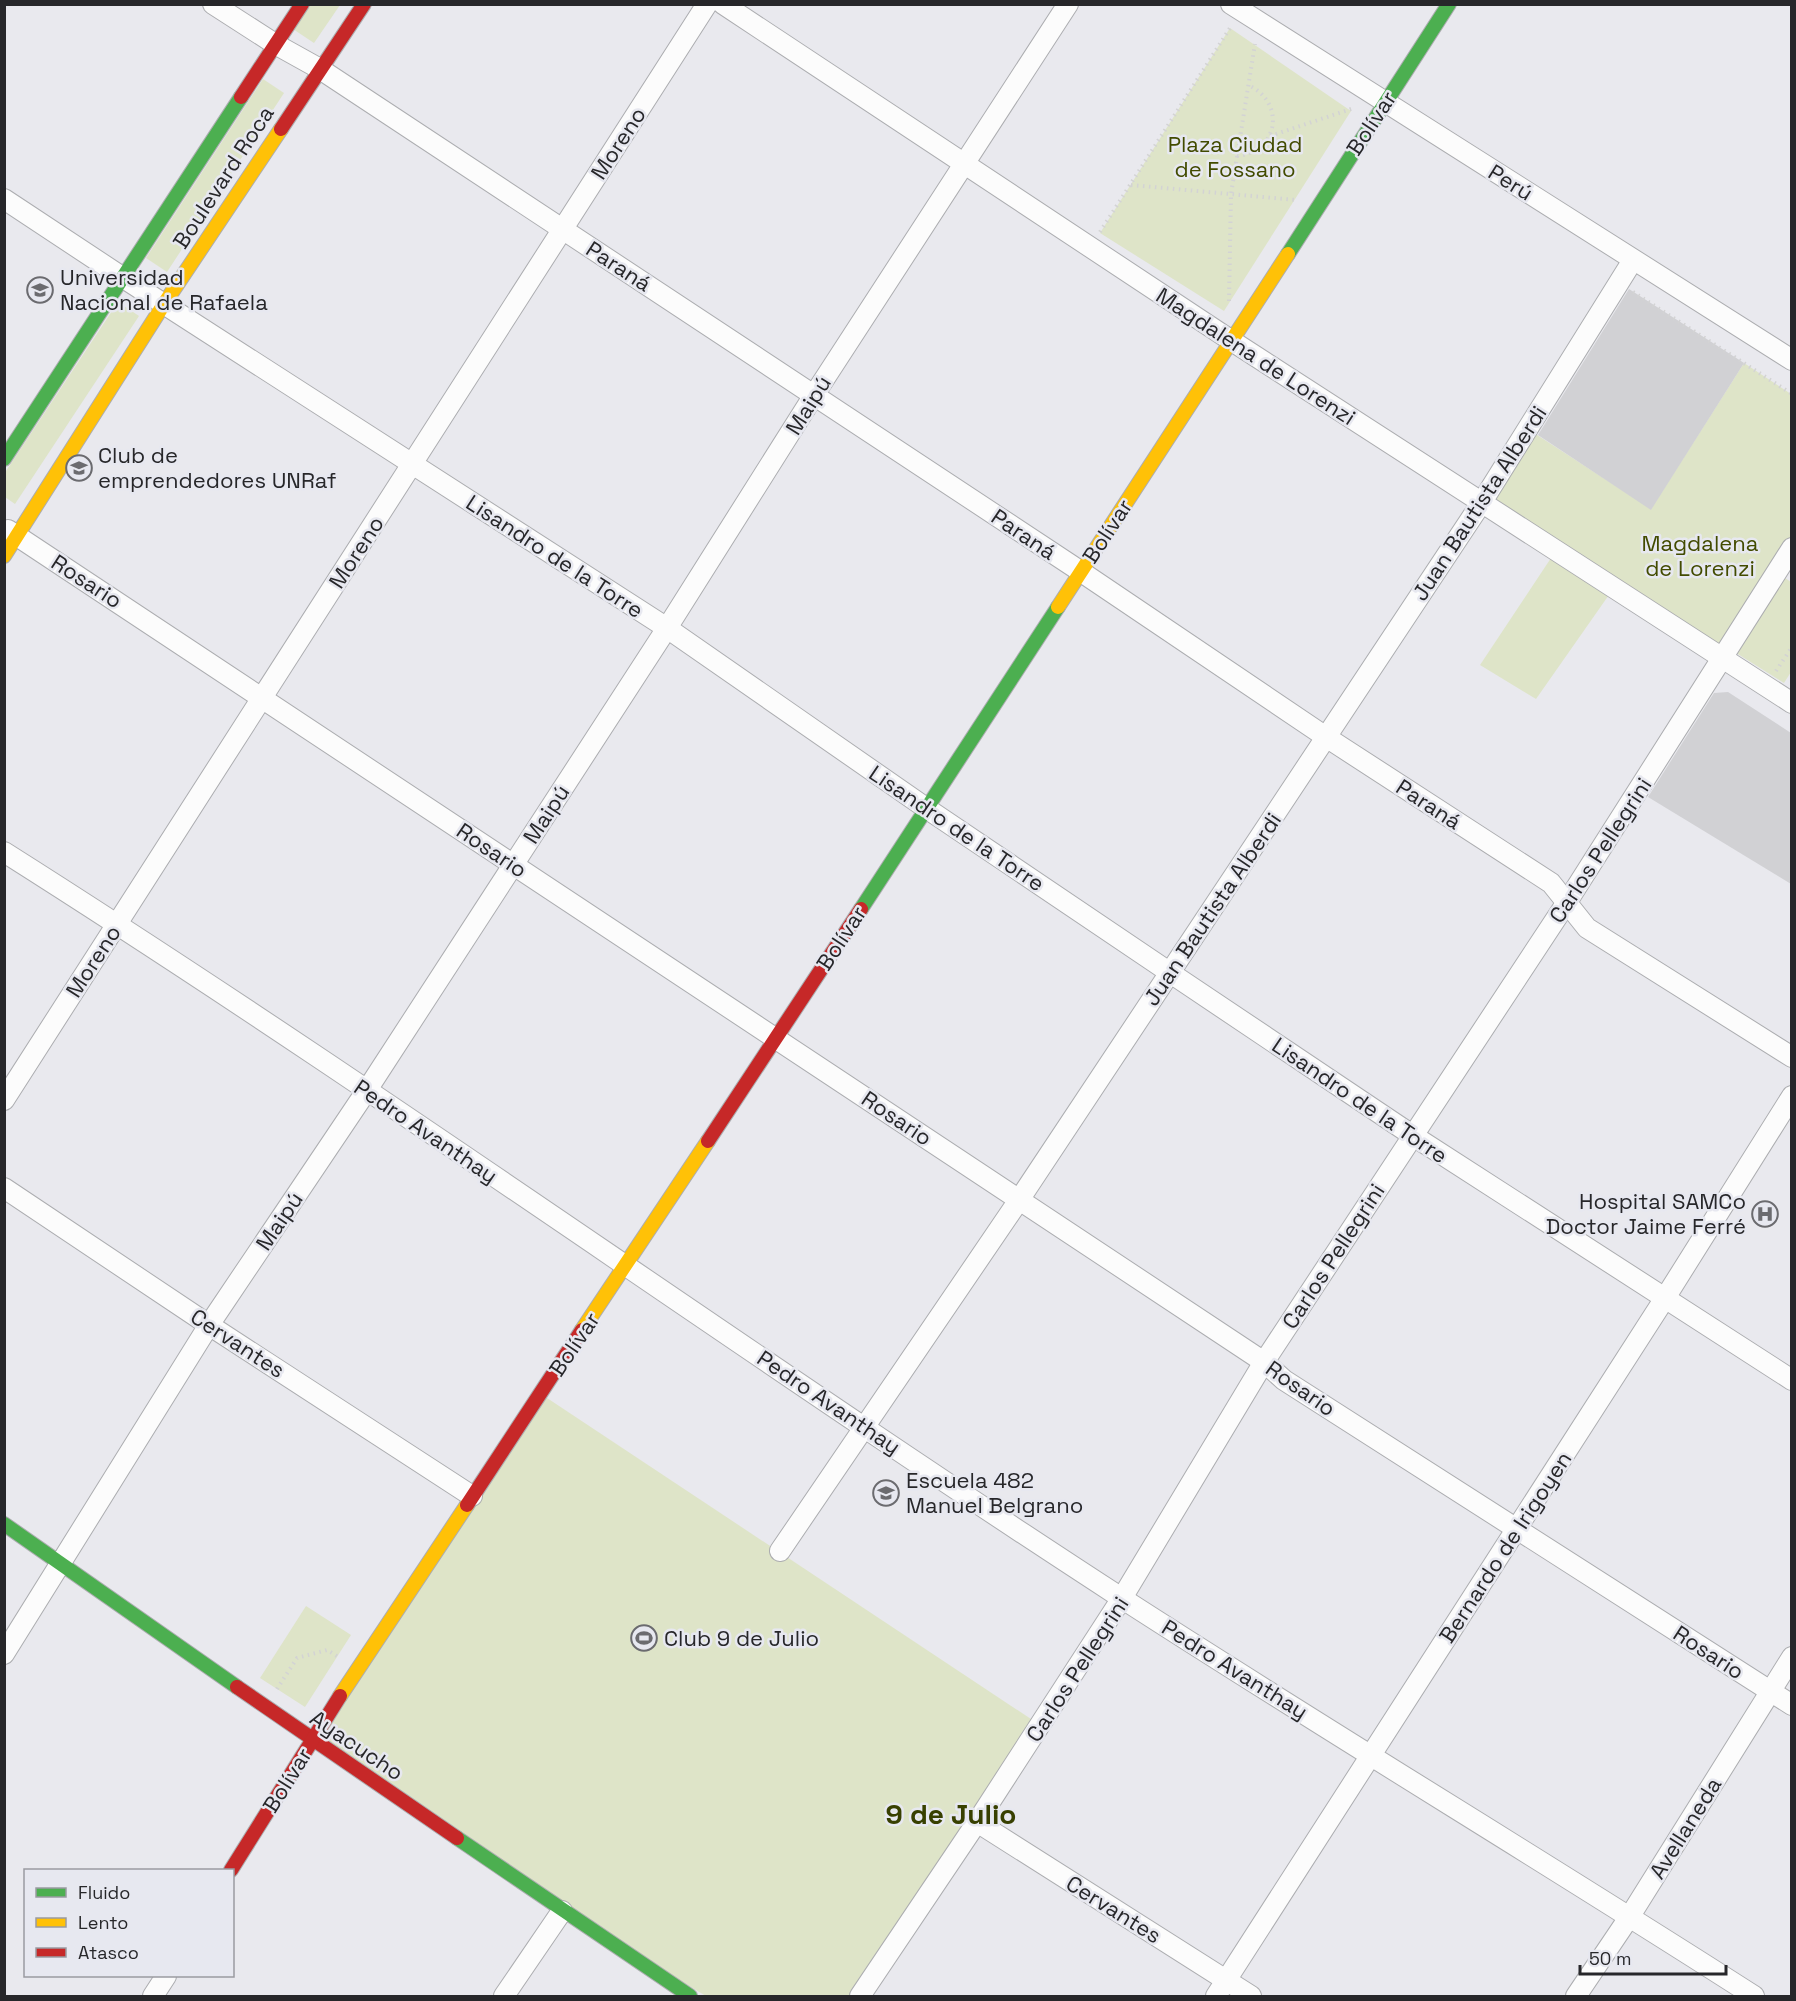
<svg xmlns="http://www.w3.org/2000/svg" width="1796" height="2001" font-family="'Space Grotesk',sans-serif">
<rect width="100%" height="100%" fill="#e9e9ee"/>
<g fill="#dee4c8">
<polygon points="310,5 340,5 314,43 293,29"/>
<polygon points="1230,28 1351,111 1224,311 1100,233"/>
<polygon points="263,79 284,93 167,272 146,258"/>
<polygon points="118,302 139,316 15,504 5,497 4,474"/>
<polygon points="1744,363 1791,394 1791,539 1719,650 1490,501 1534,433 1651,509"/>
<polygon points="1553,555 1611,592 1536,699 1480,665"/>
<polygon points="1782,576 1791,582 1791,672 1784,683 1733,651"/>
<polygon points="541,1394 1040,1725 859,1996 706,1996 562,1911 312,1739"/>
<polygon points="306,1606 351,1635 305,1707 260,1678"/>
</g>
<g fill="#d1d1d4">
<polygon points="1629,289 1744,363 1651,510 1538,435"/>
<polygon points="1728,692 1791,733 1791,884 1648,797 1714,693"/>
</g>
<g fill="none" stroke-linecap="round" stroke-linejoin="round">
<g stroke="#acadb0" stroke-width="22">
<g id="street">
<polyline points="213,4 275,44 320,69 1080,571 1326,737 1551,883 1587,928 1792,1057"/>
<polyline points="723,4 1232,341 1792,703"/>
<polyline points="1231,4 1792,360"/>
<polyline points="4,199 122,277 667,628 926,808 1169,972 1412,1135 1792,1380"/>
<polyline points="8,530 1264,1362 1284,1380 1792,1705"/>
<path d="M4,852C383,1092 747,1355 1123,1599C1332,1734 1545,1862 1754,1996"/>
<polyline points="4,1100 707,4"/>
<polyline points="4,1188 209,1325 472,1496"/>
<polyline points="780,1551 1019,1200 1482,502 1633,260"/>
<polyline points="4,1654 209,1325 367,1090 667,628 814,395 1068,4"/>
<polyline points="977,1822 1251,1996"/>
<polyline points="153,1996 166,1976"/>
<polyline points="504,1996 562,1911"/>
<polyline points="860,1996 977,1822 1122,1598 1264,1362 1567,902 1792,548"/>
<polyline points="1216,1996 1665,1298 1792,1096"/>
<polyline points="1576,1996 1630,1916 1792,1657"/>
</g>
</g>
<g stroke="#acadb0" stroke-width="16">
<g id="fast">
<polyline points="1288,254 1449,4"/>
<polyline points="4,459 241,97"/>
<polyline points="861,909 1058,607"/>
<polyline points="4,1524 237,1687"/>
<polyline points="457,1838 690,1996"/>
</g>
</g>
<g stroke="#acadb0" stroke-width="16">
<g id="slow">
<polyline points="4,556 164,304 281,129"/>
<polyline points="1058,607 1288,254"/>
<polyline points="582,1330 708,1141"/>
<polyline points="340,1696 467,1505"/>
</g>
</g>
<g stroke="#acadb0" stroke-width="16">
<g id="jam">
<polyline points="241,97 302,4"/>
<polyline points="281,129 364,4"/>
<polyline points="708,1141 861,909"/>
<polyline points="467,1505 582,1330"/>
<polyline points="237,1687 457,1838"/>
<polyline points="231,1870 340,1696"/>
</g>
</g>
<g stroke="#d3d3d4" stroke-width="4" stroke-dasharray="1.5 4.5" stroke-linecap="butt">
<polyline points="1270,136 1354,108"/>
<path d="M1237,156C1279,152 1286,102 1248,85"/>
<polyline points="1131,185 1296,200"/>
<polyline points="1100,232 1230,28 1231,29"/>
<polyline points="1633,292 1792,394"/>
<polyline points="1229,301 1231,194 1255,44"/>
<polyline points="1776,671 1792,647"/>
<polyline points="277,1689 297,1658 327,1650 337,1656"/>
</g>
<use href="#street" stroke="#fcfcfc" stroke-width="20"/>
<use href="#fast" stroke="#4caf50" stroke-width="14"/>
<use href="#slow" stroke="#ffc107" stroke-width="14"/>
<use href="#jam" stroke="#c62828" stroke-width="14"/>
</g>
<defs>
<g id="university-ring" transform="scale(1.35)"><circle r="9.5" fill="#e7e8f0" stroke="#6b6b6f" stroke-width="1.5"/><path d="M0-5L7-2L0 1L-7-2ZM-4 1L0 2.5L4 1V4Q0 6-4 4Z" fill="#6b6b6f"/></g>
<g id="hospital-ring" transform="scale(1.35)"><circle r="9.5" fill="#e7e8f0" stroke="#6b6b6f" stroke-width="1.5"/><path d="M-5-5h3v3.5h4V-5h3V5h-3V1.5h-4V5h-3Z" fill="#6b6b6f"/></g>
<g id="school-ring" transform="scale(1.35)"><circle r="9.5" fill="#e7e8f0" stroke="#6b6b6f" stroke-width="1.5"/><path d="M0-5L7-2L0 1L-7-2ZM-4 1L0 2.5L4 1V4Q0 6-4 4Z" fill="#6b6b6f"/></g>
<g id="stadium-ring" transform="scale(1.35)"><circle r="9.5" fill="#e7e8f0" stroke="#6b6b6f" stroke-width="1.5"/><path d="M0-5a6.5 5 0 1 0 0 10a6.5 5 0 1 0 0-10ZM-3.5-1.8h7v3.6h-7Z" fill="#6b6b6f"/></g>
</defs>
<g fill-rule="evenodd">
<use href="#university-ring" x="40" y="290"/>
<use href="#university-ring" x="79" y="468"/>
<use href="#hospital-ring" x="1765" y="1214"/>
<use href="#school-ring" x="886" y="1493"/>
<use href="#stadium-ring" x="644" y="1638"/>
</g>
<g text-anchor="middle" stroke-width="5" stroke-linejoin="round" paint-order="stroke">
<g font-size="22" fill="#27272a" stroke="#e7e8f0">
<text transform="translate(1371 123) rotate(-57)" y="8">Bolívar</text>
<text transform="translate(618 143) rotate(-57)" y="8">Moreno</text>
<text transform="translate(223 177) rotate(-57)" y="8">Boulevard Roca</text>
<text transform="translate(1511 182) rotate(32)" y="8">Perú</text>
<text transform="translate(619 266) rotate(33)" y="8">Paraná</text>
<text transform="translate(1256 356) rotate(33)" y="8">Magdalena de Lorenzi</text>
<text transform="translate(808 405) rotate(-58)" y="8">Maipú</text>
<text transform="translate(1479 503) rotate(-57)" y="8">Juan Bautista Alberdi</text>
<text transform="translate(1107 531) rotate(-57)" y="8">Bolívar</text>
<text transform="translate(1024 534) rotate(34)" y="8">Paraná</text>
<text transform="translate(356 552) rotate(-57)" y="8">Moreno</text>
<text transform="translate(555 556) rotate(33)" y="8">Lisandro de la Torre</text>
<text transform="translate(87 581) rotate(33)" y="8">Rosario</text>
<text transform="translate(1429 804) rotate(33)" y="8">Paraná</text>
<text transform="translate(546 814) rotate(-57)" y="8">Maipú</text>
<text transform="translate(957 828) rotate(34)" y="8">Lisandro de la Torre</text>
<text transform="translate(492 850) rotate(34)" y="8">Rosario</text>
<text transform="translate(1600 850) rotate(-57)" y="8">Carlos Pellegrini</text>
<text transform="translate(1212 909) rotate(-56)" y="8">Juan Bautista Alberdi</text>
<text transform="translate(841 938) rotate(-57)" y="8">Bolívar</text>
<text transform="translate(93 961) rotate(-57)" y="8">Moreno</text>
<text transform="translate(1360 1100) rotate(34)" y="8">Lisandro de la Torre</text>
<text transform="translate(897 1118) rotate(34)" y="8">Rosario</text>
<text transform="translate(426 1131) rotate(34)" y="8">Pedro Avanthay</text>
<text transform="translate(279 1221) rotate(-56)" y="8">Maipú</text>
<text transform="translate(1333 1256) rotate(-57)" y="8">Carlos Pellegrini</text>
<text transform="translate(238 1343) rotate(33)" y="8">Cervantes</text>
<text transform="translate(574 1344) rotate(-56)" y="8">Bolívar</text>
<text transform="translate(1301 1388) rotate(35)" y="8">Rosario</text>
<text transform="translate(829 1402) rotate(34)" y="8">Pedro Avanthay</text>
<text transform="translate(1505 1547) rotate(-57)" y="8">Bernardo de Irigoyen</text>
<text transform="translate(1709 1652) rotate(33)" y="8">Rosario</text>
<text transform="translate(1077 1669) rotate(-57)" y="8">Carlos Pellegrini</text>
<text transform="translate(1235 1669) rotate(32)" y="8">Pedro Avanthay</text>
<text transform="translate(357 1745) rotate(34)" y="8">Ayacucho</text>
<text transform="translate(287 1780) rotate(-58)" y="8">Bolívar</text>
<text transform="translate(1685 1828) rotate(-58)" y="8">Avellaneda</text>
<text transform="translate(1114 1909) rotate(32)" y="8">Cervantes</text>
</g>
<g font-size="22" fill="#424b00" stroke="#e7e8f0">
<text x="1235" y="152">Plaza Ciudad<tspan x="1235" dy="25">de Fossano</tspan></text>
<text x="1700" y="551">Magdalena<tspan x="1700" dy="25">de Lorenzi</tspan></text>
</g>
<g font-size="22" fill="#27272a" stroke="#e7e8f0" text-anchor="start">
<text x="60" y="285">Universidad<tspan x="60" dy="25">Nacional de Rafaela</tspan></text>
<text x="98" y="463">Club de<tspan x="98" dy="25">emprendedores UNRaf</tspan></text>
<text x="1746" y="1209" text-anchor="end">Hospital SAMCo<tspan x="1746" dy="25">Doctor Jaime Ferré</tspan></text>
<text x="906" y="1488">Escuela 482<tspan x="906" dy="25">Manuel Belgrano</tspan></text>
<text x="664" y="1646">Club 9 de Julio</text>
</g>
<g font-size="28" font-weight="bold" fill="#384001" stroke="#e7e8f0">
<text x="951" y="1824">9 de Julio</text>
</g>
</g>
<rect width="1796" height="2001" fill="none" stroke="#27272a" stroke-width="12"/>
<rect x="24" y="1869" width="210" height="108" fill="#e7e8f0" stroke="#9a9ba1" stroke-width="1.5"/>
<rect x="36" y="1888" width="30" height="9" fill="#4caf50" stroke="#9a9ba1" stroke-width="1.5"/>
<text x="78" y="1899" font-size="18" fill="#27272a">Fluido</text>
<rect x="36" y="1918" width="30" height="9" fill="#ffc107" stroke="#9a9ba1" stroke-width="1.5"/>
<text x="78" y="1929" font-size="18" fill="#27272a">Lento</text>
<rect x="36" y="1948" width="30" height="9" fill="#c62828" stroke="#9a9ba1" stroke-width="1.5"/>
<text x="78" y="1959" font-size="18" fill="#27272a">Atasco</text>
<path d="M1580 1965v9h146v-9" fill="none" stroke="#27272a" stroke-width="3"/>
<text x="1589" y="1965" font-size="18" fill="#27272a" stroke="#e7e8f0" stroke-width="4.5" paint-order="stroke">50 m</text>
</svg>
